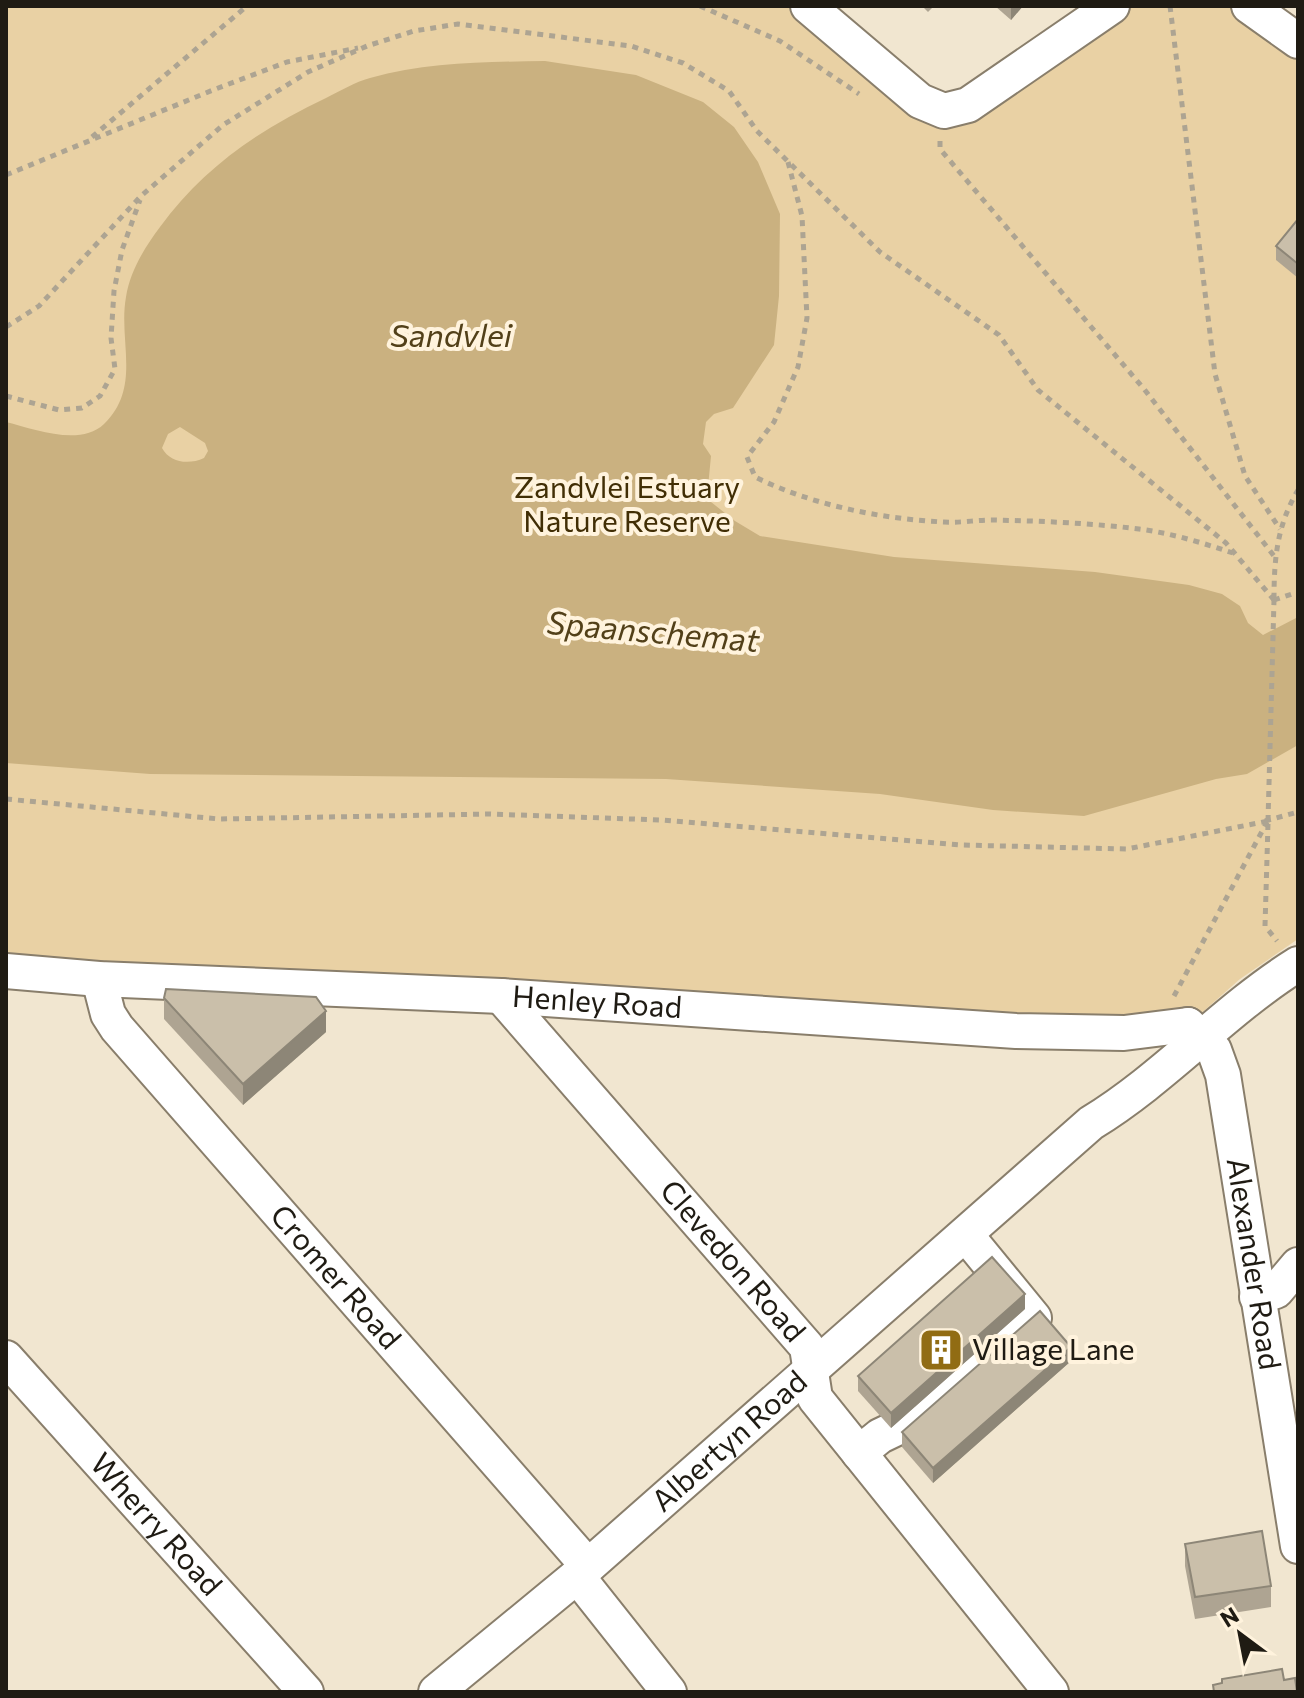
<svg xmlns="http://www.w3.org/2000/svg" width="1304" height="1698" font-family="Commissioner,sans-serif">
<rect width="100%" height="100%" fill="#f1e6d0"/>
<polygon fill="#e9d1a4" points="6,6 808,6 930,107 1112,6 1249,6 1298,41 1298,939 1240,979 1188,1025 6,971"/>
<path fill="#cab180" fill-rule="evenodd" d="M545,61L636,75L703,102L734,127L758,162L780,214L779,296L774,345L733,408L714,414L706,422L703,444L711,456L708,487L711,502L735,521L760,536L894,557L1095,572L1189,585L1222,594L1240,606L1248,623L1263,635L1298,617V745L1247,774L1216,779L1084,816L993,810L880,794L666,779L150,774L6,763V422C34,429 80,447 104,424C142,387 118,341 126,297C130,271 145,247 160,227C203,168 260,129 326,98C340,91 355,82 370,78C428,62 485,62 545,61ZM180,427L205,443L208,451L204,458C189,465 170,463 162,448L168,434Z"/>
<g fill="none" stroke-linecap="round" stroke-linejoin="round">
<g stroke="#897e6b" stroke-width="38">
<g id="minor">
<polyline points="808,6 920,101 944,111 968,105 1112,6"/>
<polyline points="1249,6 1298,41"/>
<path id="s1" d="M6,971L99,979L501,996L1016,1031L1124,1033L1188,1025"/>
<path id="s2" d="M99,979L108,1014L117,1028L588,1566"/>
<path id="s3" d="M501,996L807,1347L815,1398L1051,1692"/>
<path id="s4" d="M1188,1025L1214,1050L1223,1075L1298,1546"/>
<polyline points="1257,1297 1276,1291 1298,1265"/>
<path id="s5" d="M6,1358L306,1692"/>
<polyline points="859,1453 880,1436 905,1424 1034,1318 966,1235"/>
<polyline points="577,1576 669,1692"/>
<path id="s6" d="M436,1692L577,1576L1091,1123C1165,1078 1224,1010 1298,964"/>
</g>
</g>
<g stroke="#ada492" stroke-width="5" stroke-dasharray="6 6" stroke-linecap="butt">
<polyline points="700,6 780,41 859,94"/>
<polyline points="1170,6 1215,374 1245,476 1280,529"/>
<polyline points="92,137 247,6"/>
<polyline points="940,141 940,149 1144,389 1274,556"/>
<path d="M788,162L802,216L807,318L798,367L774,422L747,457L755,477C812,505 881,519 944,522C960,523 976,520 992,520C1041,521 1091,523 1139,529C1171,533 1203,543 1233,553"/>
<polyline points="6,175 213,90 287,62 358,48"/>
<polyline points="6,327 39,306 141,196 223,125 308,72 367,46 414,31 458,24 631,46 683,63 729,91 757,131 880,252 999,335 1038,390 1226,543 1274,600"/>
<polyline points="6,396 59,410 82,408 100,396 115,369 111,338 114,291 122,250 140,200"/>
<path d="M1274,599C1274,559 1277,525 1298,490"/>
<polyline points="1274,600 1298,592"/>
<polyline points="6,799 219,819 489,814 661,820 961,845 1127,849 1268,821"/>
<polyline points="1265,821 1298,812"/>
<polyline points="1268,824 1265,926 1277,941"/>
<polyline points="1174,996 1267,822"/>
</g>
<use href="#minor" stroke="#fff" stroke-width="34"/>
<polyline stroke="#ada492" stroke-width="5" stroke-dasharray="6 6" stroke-linecap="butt" points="1268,821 1274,600"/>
</g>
<g fill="#aea492">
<polygon points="922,6 934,6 928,12"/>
<polygon points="995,6 1023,6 1011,20"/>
<polygon points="1298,219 1298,278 1276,260 1276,246"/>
<polygon points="164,998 326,1032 243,1105 164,1019"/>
<polygon points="1025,1309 891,1428 858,1391 858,1376"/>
<polygon points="1071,1361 933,1483 902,1447 902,1432"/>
<polygon points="1185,1544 1271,1586 1271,1607 1195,1619 1185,1566"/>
</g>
<g fill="#8d8677">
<polygon points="1011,6 1023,6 1011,20"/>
<polygon points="326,1011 326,1032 243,1105 243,1084"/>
<polygon points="1025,1294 1025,1309 891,1428 891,1413"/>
<polygon points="1071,1347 1071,1361 933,1483 933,1468"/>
</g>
<g fill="#cabfaa" stroke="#8d8677" stroke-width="2">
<polygon points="1298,219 1298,264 1276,246"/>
<polygon points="166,989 316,997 326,1011 243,1084 164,998"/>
<polygon points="992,1257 1025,1294 891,1413 858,1376"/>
<polygon points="1040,1311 1071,1347 933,1468 902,1432"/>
<polygon points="1262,1531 1271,1586 1195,1597 1185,1544"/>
<polygon points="1282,1669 1284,1680 1295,1678 1297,1692 1214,1692 1213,1685 1222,1683 1222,1679"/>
</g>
<defs>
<g id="building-square" transform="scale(2.3)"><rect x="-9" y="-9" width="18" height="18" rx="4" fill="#916c13" stroke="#fff3dd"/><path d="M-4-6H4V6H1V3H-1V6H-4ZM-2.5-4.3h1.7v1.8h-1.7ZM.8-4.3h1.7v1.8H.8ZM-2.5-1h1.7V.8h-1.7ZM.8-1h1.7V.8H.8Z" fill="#fff"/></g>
</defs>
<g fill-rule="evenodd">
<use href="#building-square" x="941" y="1350"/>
</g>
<g text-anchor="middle" stroke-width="8" stroke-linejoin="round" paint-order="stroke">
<g font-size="30" fill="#412e05" stroke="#fff3dd">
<text x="627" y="498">Zandvlei Estuary<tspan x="627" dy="34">Nature Reserve</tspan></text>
</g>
<g font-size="30" fill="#1f1b13" stroke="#fff3dd">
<text dy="10" stroke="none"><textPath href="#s1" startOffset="592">Henley Road</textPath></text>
<text dy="10" stroke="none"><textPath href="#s3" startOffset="352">Clevedon Road</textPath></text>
<text dy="10" stroke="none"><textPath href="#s4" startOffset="254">Alexander Road</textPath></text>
<text dy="10" stroke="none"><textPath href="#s2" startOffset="384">Cromer Road</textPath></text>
<text dy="10" stroke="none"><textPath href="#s6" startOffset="386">Albertyn Road</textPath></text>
<text dy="10" stroke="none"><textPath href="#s5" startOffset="224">Wherry Road</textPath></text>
</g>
<g font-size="30" fill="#1f1b13" stroke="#fff3dd" text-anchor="start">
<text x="972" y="1360">Village Lane</text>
</g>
<g font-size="32" font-style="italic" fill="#524019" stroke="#fff3dd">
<text x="451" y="347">Sandvlei</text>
<text transform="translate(653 632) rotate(5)" y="11">Spaanschemat</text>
</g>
</g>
<rect width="1304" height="1698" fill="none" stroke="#1f1b13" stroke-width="16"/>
<g transform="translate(1240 1634) rotate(328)" stroke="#fff3dd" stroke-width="6" paint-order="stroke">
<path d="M0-6L14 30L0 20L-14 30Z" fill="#1f1b13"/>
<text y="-12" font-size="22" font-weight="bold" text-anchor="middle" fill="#1f1b13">N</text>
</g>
</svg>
